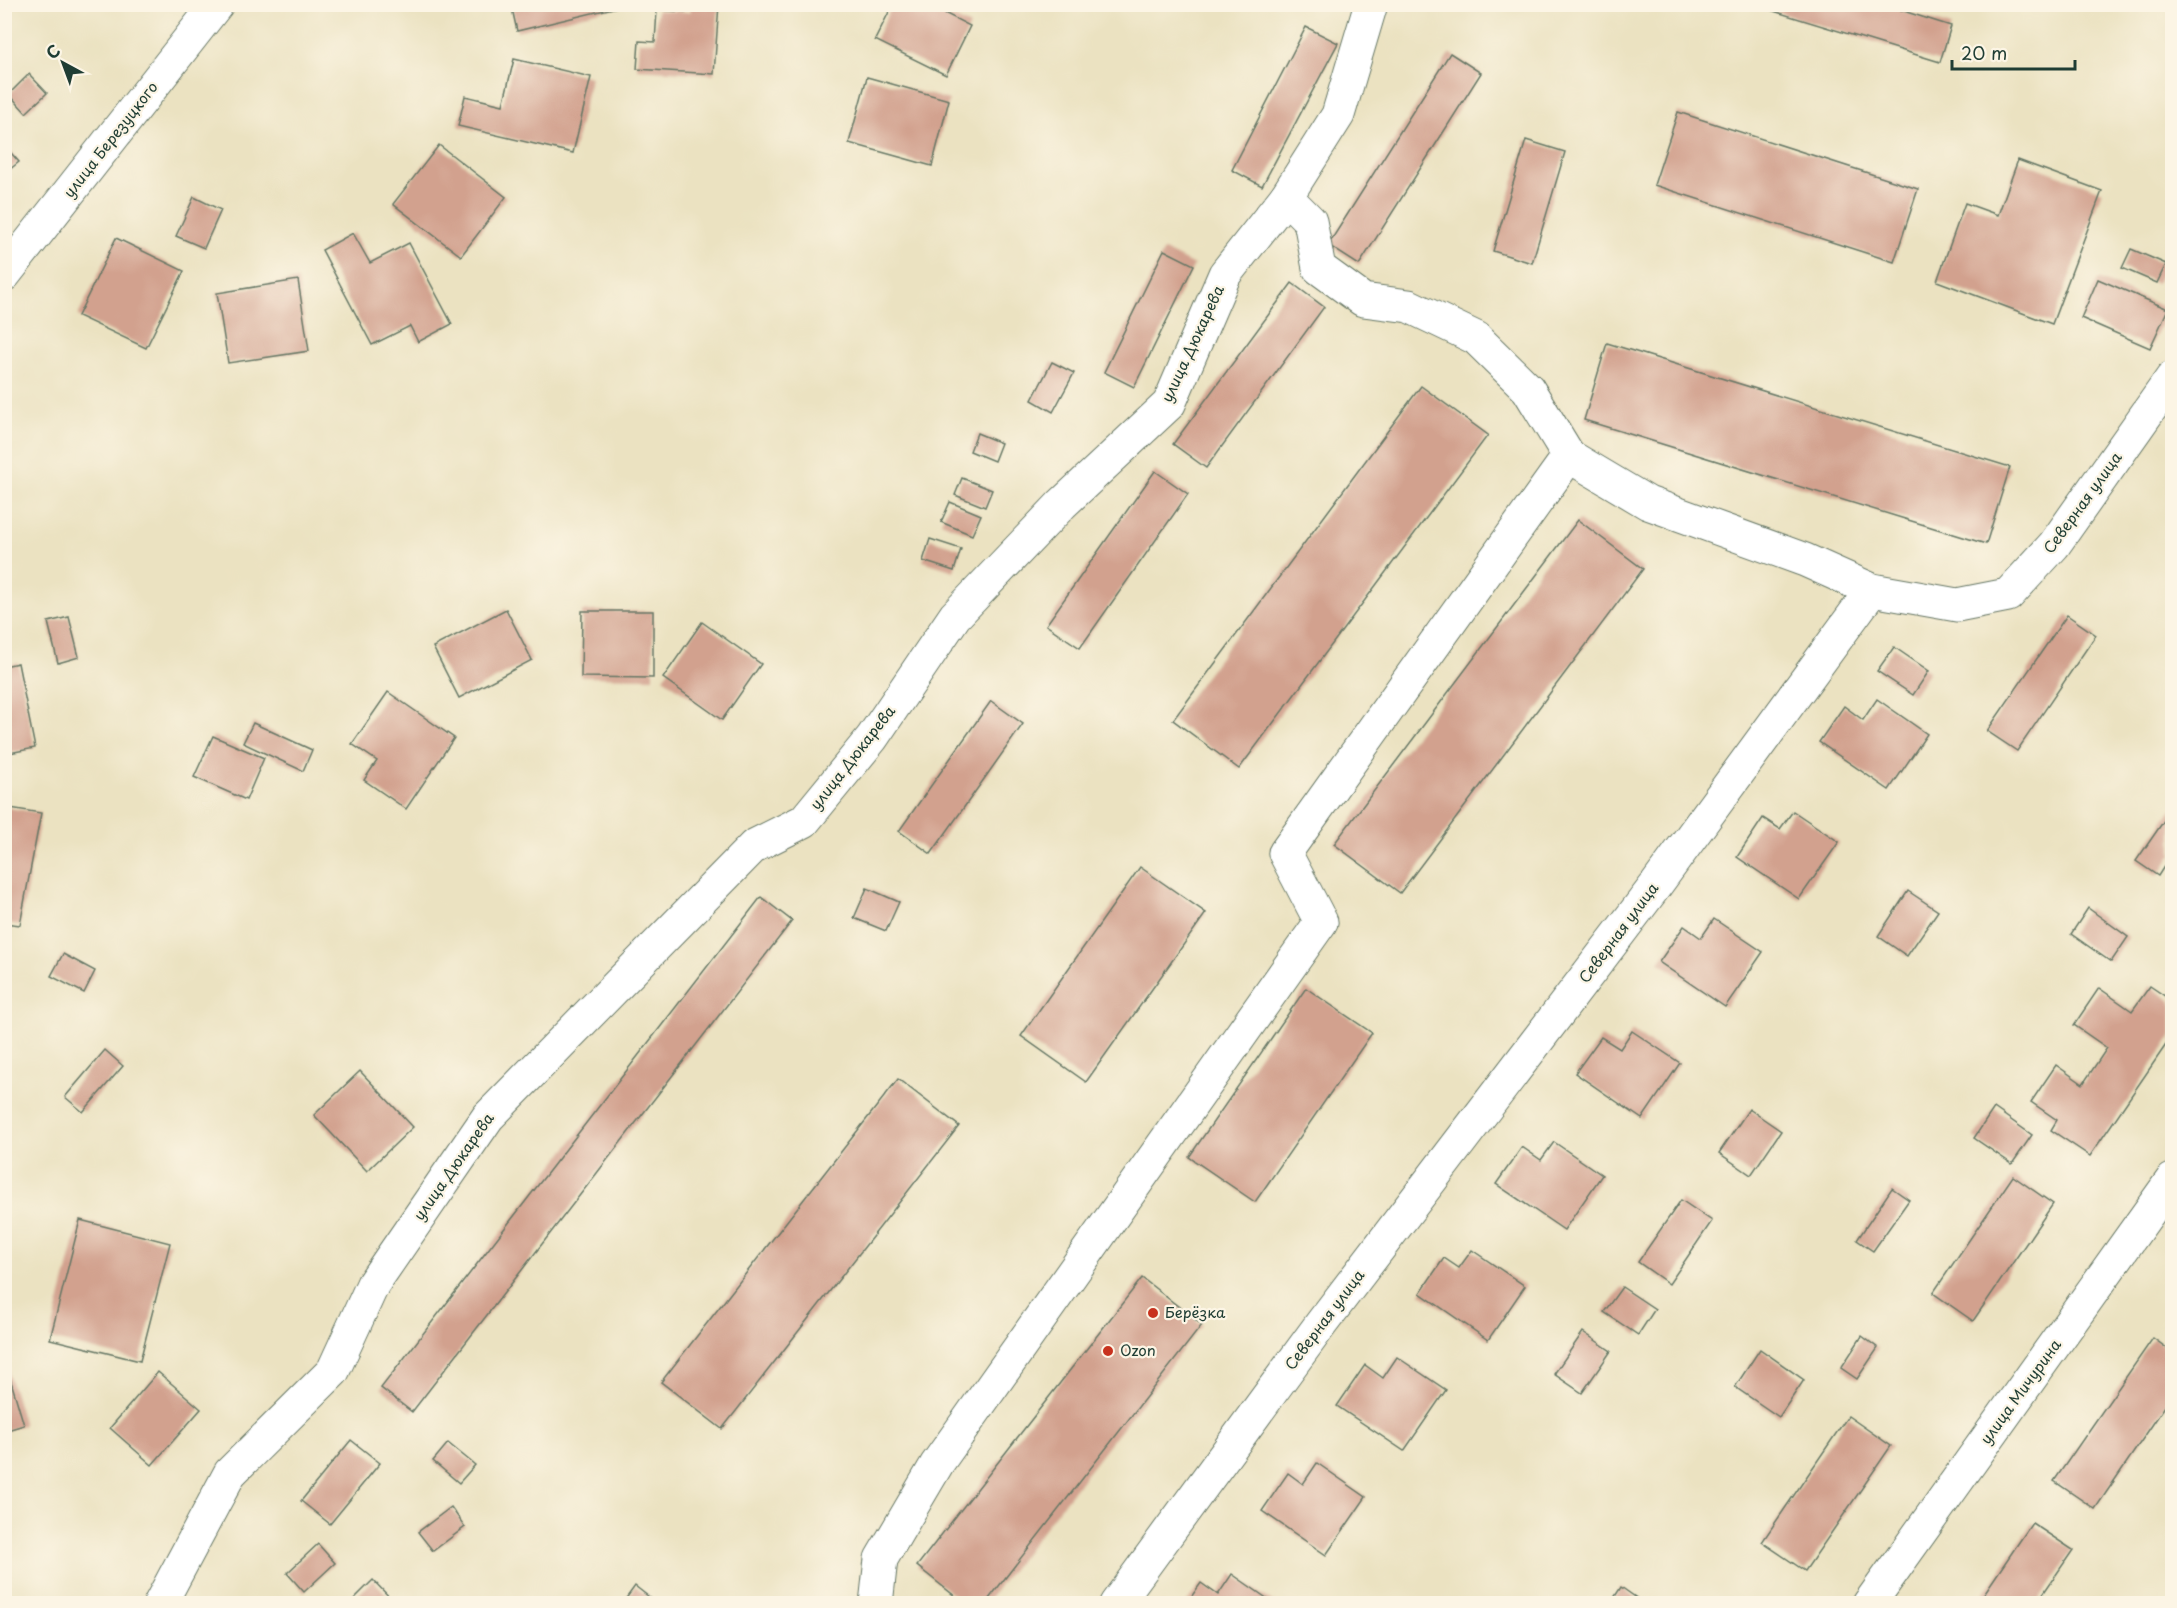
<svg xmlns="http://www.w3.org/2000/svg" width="2177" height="1608" font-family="'Playpen Sans',sans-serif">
<rect width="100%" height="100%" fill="#fcf5e5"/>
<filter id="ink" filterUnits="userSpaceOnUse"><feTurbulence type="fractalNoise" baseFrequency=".0167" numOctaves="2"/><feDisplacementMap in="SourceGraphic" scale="12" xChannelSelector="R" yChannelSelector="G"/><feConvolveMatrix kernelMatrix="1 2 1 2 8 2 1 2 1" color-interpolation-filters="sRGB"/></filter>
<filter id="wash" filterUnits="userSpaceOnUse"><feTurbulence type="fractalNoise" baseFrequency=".008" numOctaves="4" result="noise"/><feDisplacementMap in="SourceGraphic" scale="24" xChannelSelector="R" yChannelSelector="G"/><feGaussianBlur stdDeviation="1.35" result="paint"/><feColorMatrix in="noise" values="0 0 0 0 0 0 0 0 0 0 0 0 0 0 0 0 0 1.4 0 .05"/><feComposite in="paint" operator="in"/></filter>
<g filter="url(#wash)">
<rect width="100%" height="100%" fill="#ebe2c1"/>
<g id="blocks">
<g fill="#d2a18e">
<polygon points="511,4 626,4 626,5 517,31"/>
<polygon points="691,4 719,4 714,74 637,69 639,41 655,42 657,10 690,12"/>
<polygon points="893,4 927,4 970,26 946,75 875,40"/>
<polygon points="1881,4 1951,26 1940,62 1754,5"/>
<polygon points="1306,27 1338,43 1262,186 1232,170"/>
<polygon points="1450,53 1481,73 1359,265 1328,245"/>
<polygon points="514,59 591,77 573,153 458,126 465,96 503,105"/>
<polygon points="29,74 47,93 26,113 9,94"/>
<polygon points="867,77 949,100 932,166 849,143"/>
<polygon points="1678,112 1918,189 1894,262 1654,185"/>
<polygon points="1526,140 1565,152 1532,263 1493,251"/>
<polygon points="4,145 19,162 4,174"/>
<polygon points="439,145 506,197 461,256 393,204"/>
<polygon points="2018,160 2102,191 2052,324 1937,281 1965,203 1998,215"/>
<polygon points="194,197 221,210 204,248 176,236"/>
<polygon points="353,233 370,263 409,243 452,324 418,342 410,326 372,345 322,250"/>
<polygon points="116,238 184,271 146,348 78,316"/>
<polygon points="2131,249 2166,264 2157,283 2122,268"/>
<polygon points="1164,250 1194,265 1134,387 1104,372"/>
<polygon points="2098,279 2168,309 2150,348 2081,318"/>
<polygon points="298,280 309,351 228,363 217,293"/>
<polygon points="1292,283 1324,307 1206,468 1173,444"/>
<polygon points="1607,343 2010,467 1986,544 1584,420"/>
<polygon points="1052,362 1074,373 1053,412 1032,400"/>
<polygon points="1421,386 1488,435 1239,769 1173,720"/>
<polygon points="977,433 1001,443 994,461 970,451"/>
<polygon points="1155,471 1188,494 1080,648 1046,625"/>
<polygon points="962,478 992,490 985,507 955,495"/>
<polygon points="950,502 981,515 972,535 941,522"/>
<polygon points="1578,520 1643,569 1400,893 1334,844"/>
<polygon points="930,539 961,549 954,571 923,561"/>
<polygon points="506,609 532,660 459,698 433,647"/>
<polygon points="582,611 653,611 653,678 581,677"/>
<polygon points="2067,615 2096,635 2017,751 1987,731"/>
<polygon points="69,617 79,657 58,663 48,622"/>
<polygon points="702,622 761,664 722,720 663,678"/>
<polygon points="1894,647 1929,671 1913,695 1877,671"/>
<polygon points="18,663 35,748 4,754 4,666"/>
<polygon points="388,692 454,738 406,809 364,780 377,761 352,744"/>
<polygon points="1877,699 1927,734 1889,790 1819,742 1844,706 1863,720"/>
<polygon points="991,701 1023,724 931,854 899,831"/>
<polygon points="253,723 312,750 303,771 243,743"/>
<polygon points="213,736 264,758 246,800 194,777"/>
<polygon points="4,807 41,813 20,925 4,923"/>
<polygon points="2172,809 2172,854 2158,876 2136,861"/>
<polygon points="1793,811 1839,842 1799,899 1737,857 1763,818 1780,829"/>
<polygon points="1140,867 1206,913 1086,1082 1021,1036"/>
<polygon points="867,888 899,902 886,931 854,918"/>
<polygon points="1908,891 1938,911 1907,956 1878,936"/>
<polygon points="761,897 792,921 412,1412 381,1388"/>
<polygon points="2088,908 2128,937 2111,962 2071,934"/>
<polygon points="1714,919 1763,952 1725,1007 1659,962 1684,926 1701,938"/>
<polygon points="63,954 95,971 84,993 51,976"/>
<polygon points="2150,986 2172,1001 2172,1036 2090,1156 2051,1130 2057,1120 2031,1102 2056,1065 2083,1084 2107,1048 2074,1025 2099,988 2132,1011"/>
<polygon points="1306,988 1372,1033 1255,1202 1189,1157"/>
<polygon points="1632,1031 1680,1063 1642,1119 1575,1073 1601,1037 1620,1049"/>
<polygon points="105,1050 123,1066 83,1112 65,1097"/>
<polygon points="360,1071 413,1127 367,1171 314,1115"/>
<polygon points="898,1079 959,1126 722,1429 661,1382"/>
<polygon points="1994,1108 2032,1135 2012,1164 1974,1138"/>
<polygon points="1749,1109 1781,1131 1751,1175 1719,1153"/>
<polygon points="1554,1142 1602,1175 1564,1230 1496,1184 1522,1147 1541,1160"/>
<polygon points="2013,1176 2053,1204 1973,1321 1933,1293"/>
<polygon points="1892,1188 1909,1200 1873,1251 1857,1240"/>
<polygon points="1681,1200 1712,1221 1669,1284 1638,1262"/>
<polygon points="80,1220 170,1243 140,1361 50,1339"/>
<polygon points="1472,1250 1525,1286 1488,1340 1420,1293 1444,1258 1459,1268"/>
<polygon points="1142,1278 1202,1325 985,1604 965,1604 917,1566"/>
<polygon points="1622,1287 1655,1309 1638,1335 1604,1312"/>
<polygon points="1583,1332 1611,1351 1582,1393 1554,1374"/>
<polygon points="1862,1336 1878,1348 1857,1379 1841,1368"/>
<polygon points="2153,1338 2172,1352 2172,1396 2095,1509 2054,1481"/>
<polygon points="1760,1349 1804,1380 1779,1417 1735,1387"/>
<polygon points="1397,1357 1446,1390 1404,1451 1337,1406 1365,1365 1383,1378"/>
<polygon points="4,1358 24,1425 4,1431"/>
<polygon points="158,1372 201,1409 152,1465 110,1428"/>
<polygon points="1848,1416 1891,1446 1805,1571 1762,1542"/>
<polygon points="351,1440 380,1463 330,1524 301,1501"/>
<polygon points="448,1443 475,1465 459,1483 433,1461"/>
<polygon points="1317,1463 1366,1497 1326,1555 1262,1511 1288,1473 1303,1484"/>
<polygon points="451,1507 465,1527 433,1551 418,1532"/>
<polygon points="2032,1523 2073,1550 2036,1604 1977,1604"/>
<polygon points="318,1544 335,1563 304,1592 287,1573"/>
<polygon points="1232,1574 1275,1604 1186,1604 1201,1583 1218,1595"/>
<polygon points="373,1580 396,1604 349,1604"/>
<polygon points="635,1586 658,1604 622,1604"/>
<polygon points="1621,1587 1645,1604 1610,1604"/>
</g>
</g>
</g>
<g filter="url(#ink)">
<use href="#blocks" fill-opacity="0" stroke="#667765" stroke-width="1.5"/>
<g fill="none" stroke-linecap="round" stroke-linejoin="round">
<g stroke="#667765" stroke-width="35">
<g id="minor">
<polyline points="4,275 217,4"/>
<polyline points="1569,456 1648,503 1805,560 1872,590 1957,605 2008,595 2054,545 2172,378"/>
<polyline points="160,1604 230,1473 333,1371 373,1284 488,1117 754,846 804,821 872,738 955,616 1062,504 1169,404 1225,274 1286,197 1338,115 1371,4"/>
<polyline points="876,1604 881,1559 937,1464 1321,922 1285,853 1569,456 1528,389 1476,338 1409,306 1363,300 1319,268 1310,221 1286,197"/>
<polyline points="1116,1604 1321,1324 1656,885 1872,590"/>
<polyline points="1869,1604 2172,1180"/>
</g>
</g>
<use href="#minor" stroke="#fff" stroke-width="33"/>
</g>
</g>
<g fill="#c8321e" stroke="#fcf5e5" stroke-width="2">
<circle cx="1153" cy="1313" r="6"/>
<circle cx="1108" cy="1351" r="6"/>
</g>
<g text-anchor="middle" stroke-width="4.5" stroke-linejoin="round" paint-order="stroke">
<g font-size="15" fill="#1f3d34" stroke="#fcf5e5">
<text transform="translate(111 140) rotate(-52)" y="5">улица Березуцкого</text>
<text transform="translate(1193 344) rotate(-65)" y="5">улица Дюкарева</text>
<text transform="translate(2083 503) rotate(-54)" y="5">Северная улица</text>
<text transform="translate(853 758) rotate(-52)" y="5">улица Дюкарева</text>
<text transform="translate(1619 933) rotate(-53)" y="5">Северная улица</text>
<text transform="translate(454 1167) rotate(-55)" y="5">улица Дюкарева</text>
<text transform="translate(1325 1320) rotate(-53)" y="5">Северная улица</text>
<text transform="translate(2021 1392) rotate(-54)" y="5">улица Мичурина</text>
</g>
<g font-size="15" fill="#1f3d34" stroke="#fcf5e5" text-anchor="start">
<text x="1165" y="1318">Берёзка</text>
<text x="1120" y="1356">Ozon</text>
</g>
</g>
<rect width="2177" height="1608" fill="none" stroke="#fcf5e5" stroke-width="24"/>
<g transform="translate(63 63) rotate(319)" stroke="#fcf5e5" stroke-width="4.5" paint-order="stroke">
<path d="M0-4.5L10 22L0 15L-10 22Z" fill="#1f3d34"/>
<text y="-9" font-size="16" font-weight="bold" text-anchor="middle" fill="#1f3d34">С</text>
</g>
<path d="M1952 60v9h123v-9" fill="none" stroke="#1f3d34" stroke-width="3"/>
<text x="1961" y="60" font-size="18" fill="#1f3d34" stroke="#fcf5e5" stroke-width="4.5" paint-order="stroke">20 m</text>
</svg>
